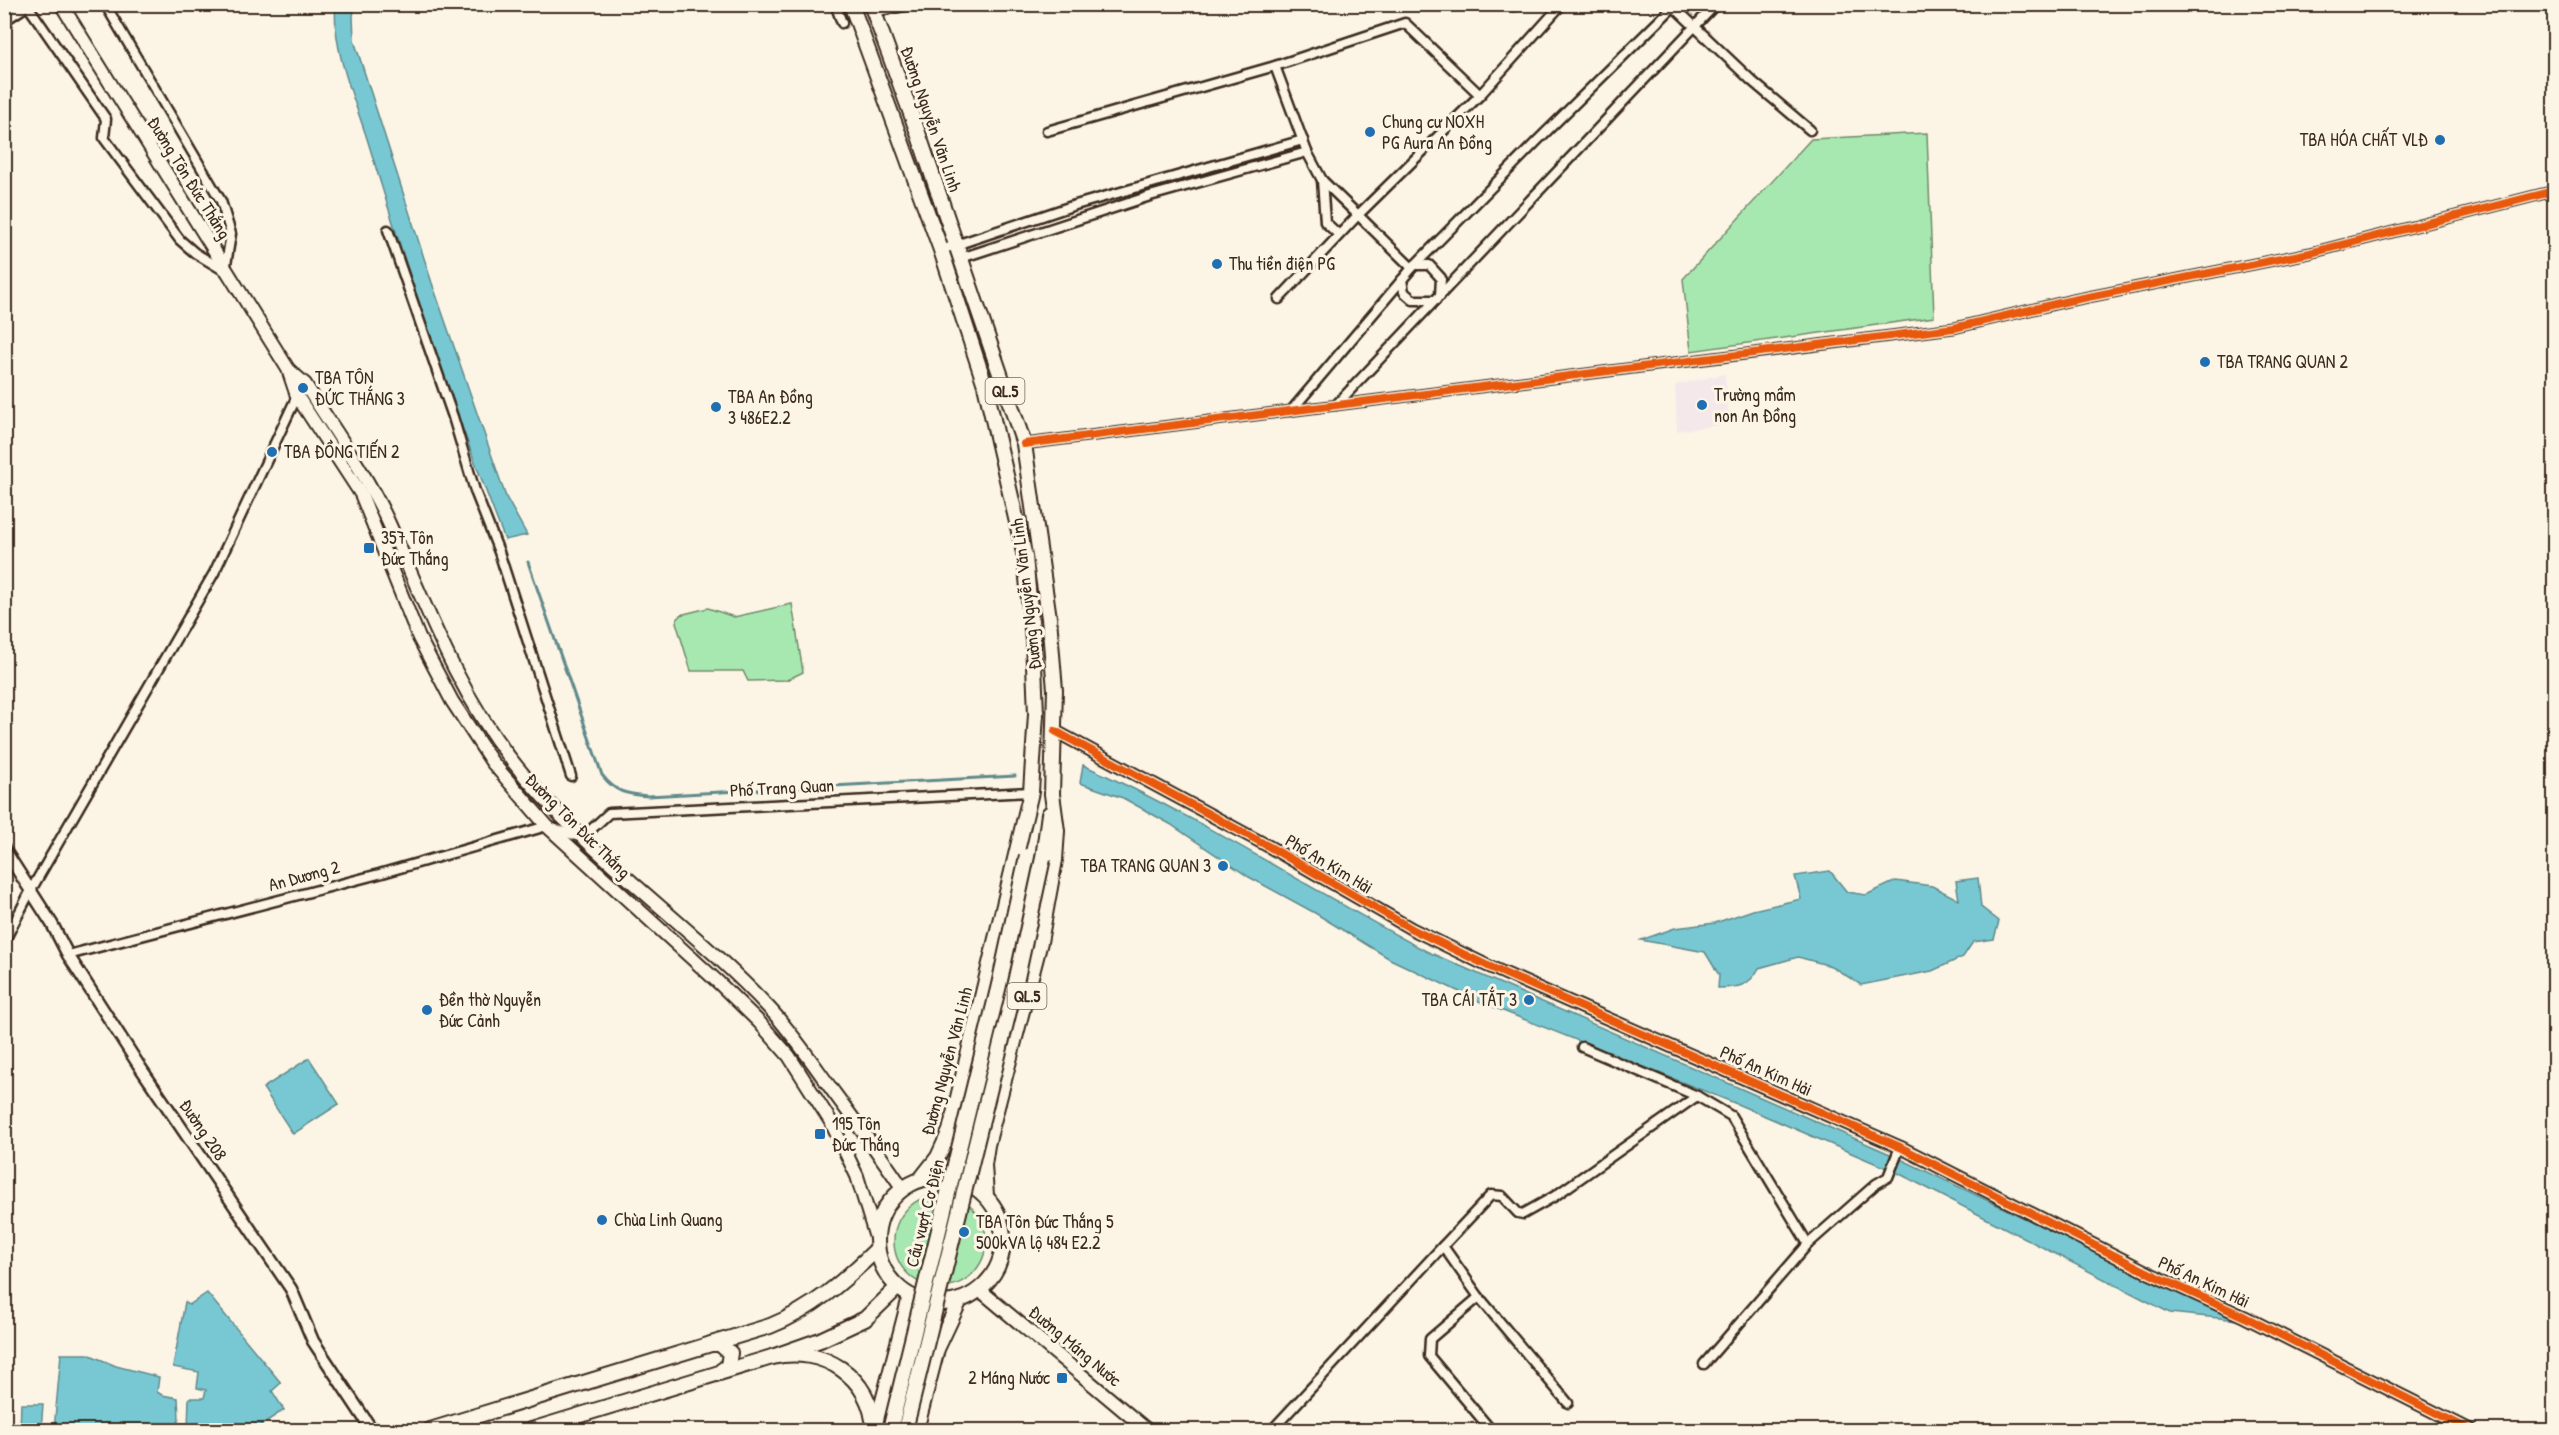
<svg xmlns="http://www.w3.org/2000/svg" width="2559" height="1435" font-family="'Patrick Hand',sans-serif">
<rect width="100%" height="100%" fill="#fcf5e5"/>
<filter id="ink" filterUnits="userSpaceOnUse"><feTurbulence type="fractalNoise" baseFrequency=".0167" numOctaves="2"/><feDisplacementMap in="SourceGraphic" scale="12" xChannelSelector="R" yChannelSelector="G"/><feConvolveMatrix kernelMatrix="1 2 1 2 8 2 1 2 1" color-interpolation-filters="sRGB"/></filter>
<g filter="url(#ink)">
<polygon fill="#f5e8eb" points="1725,374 1729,424 1677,431 1675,385"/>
<g fill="#a7e8b1" stroke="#718968" stroke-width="1.5">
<polygon points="1927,133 1934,317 1691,351 1683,279 1811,139"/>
<polygon points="792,604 803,672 787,680 748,681 743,671 691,671 676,622 680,615 708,608 734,617"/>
<circle cx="940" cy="1241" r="46"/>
</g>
<g fill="#78c8d3" stroke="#60898b" stroke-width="1.5">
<path d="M336,4L355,5L353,16L354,40L432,283L506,497L527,535L505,540C454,412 409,277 369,145C356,102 331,49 336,4Z"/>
<path d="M1083,765C1202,818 1311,890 1426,951L1890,1154L2238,1320L2170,1313L1898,1173L1737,1104L1483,1003L1390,959L1315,913L1249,877L1170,824L1123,798L1080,783Z"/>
<path d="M1830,871L1847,892L1866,895L1896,881L1932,886L1959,900L1956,881L1978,878L1981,907L1999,921L1994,939L1973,942L1963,957L1932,971L1861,985L1831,966L1798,957L1759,968C1750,986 1738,988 1718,988L1719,975L1705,952L1641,940L1675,928L1715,923L1753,910L1801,899L1795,876Z"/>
<polygon points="309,1058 339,1104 293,1134 263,1088"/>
<polygon points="207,1293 281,1383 272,1391 284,1410 253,1430 188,1430 189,1398 204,1398 206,1390 197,1388 199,1372 173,1367 185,1302 189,1305"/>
<polygon points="61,1354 88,1354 116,1366 159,1377 157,1392 162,1395 178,1398 179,1419 176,1430 54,1430"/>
<polygon points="21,1404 43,1404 41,1430 20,1430"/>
</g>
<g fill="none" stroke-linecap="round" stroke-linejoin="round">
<path stroke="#60898b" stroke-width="3" d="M528,562L602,775C616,793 626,794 648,796L1015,776"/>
<g stroke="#3b2a1e" stroke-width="13">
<g id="minor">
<polyline points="835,4 842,23"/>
<polyline points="1507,4 1514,6 1521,4"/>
<polyline points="1671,4 1752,81 1810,130"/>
<polyline points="28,6 106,119 104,138 180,240 195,253 225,271 231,234 221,201 105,4"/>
<polyline points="873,12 914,4"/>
<polyline points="4,21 30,4"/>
<polyline points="1275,66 1307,152 1322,180 1358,215 1279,299"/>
<polyline points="1480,95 1562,4"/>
<polyline points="1047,131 1275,66 1405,23 1480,95 1358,215 1412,268"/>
<polyline points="1322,180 1325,222 1338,234"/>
<polyline points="388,230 453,417 475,491 499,552 571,776"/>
<polyline points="941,250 1072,206 1303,140"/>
<polyline points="958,259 1150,196 1307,152"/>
<polyline points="1415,265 1429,265 1441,278 1440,296"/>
<polyline points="1402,280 1404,292 1413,300 1436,300"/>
<polyline points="1336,405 1716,4"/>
<polyline points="1291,411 1412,268 1538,140 1676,4"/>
<polyline points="1024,444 1954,328 2068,301 2310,253 2554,191"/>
<polyline points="4,942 31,890 214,573 297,396"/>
<polyline points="68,955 379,874 547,826 582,838 609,813 1031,792"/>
<polyline points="1582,1047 1697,1096"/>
<polyline points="1479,1297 1430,1339 1429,1356 1491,1430"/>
<polyline points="1704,1364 1808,1244 1876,1184 1888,1177 1900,1147"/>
<polyline points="1568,1403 1479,1297 1443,1246 1491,1195 1502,1196 1518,1213 1523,1214 1555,1196 1697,1096 1731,1116 1808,1244"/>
<polyline points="1272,1430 1443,1246"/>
</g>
</g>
<g stroke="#3b2a1e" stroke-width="15">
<g id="tertiary">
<polyline points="1055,731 1268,846 1412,929 1488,966 1900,1147 2151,1274 2245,1317 2470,1430"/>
<polyline points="4,849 52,924 68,955 138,1064 291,1289 313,1341 372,1430"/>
</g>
</g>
<g stroke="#3b2a1e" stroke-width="16">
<g id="secondary">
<polyline points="61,4 288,369 297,396 361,494 419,638 452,701 492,762 547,826 719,983 759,1022 789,1056 831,1122 857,1176 876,1238"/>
<path d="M289,370L305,384C333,428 365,472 387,519C425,602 454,686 510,758C584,854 688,921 770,1009C794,1035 814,1065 835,1094C858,1125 881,1156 903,1189"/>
<polyline points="980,1290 1147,1430"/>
</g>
</g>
<g stroke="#3b2a1e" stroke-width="18">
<g id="primary">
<polyline points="711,1344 720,1344 730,1353 728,1366 721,1371"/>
<path d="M430,1430L770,1326C813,1309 844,1281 877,1249"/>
<polyline points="531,1430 772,1357 820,1340 865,1319 898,1287"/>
</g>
</g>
<g stroke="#3b2a1e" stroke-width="18">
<g id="trunk">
<polyline points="851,4 941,250 985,385 1025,557 1033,641 1036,714 1031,792 950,1131 938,1157 920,1180"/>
<polyline points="871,4 917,130 1024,444 1049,618 1055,690 1052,794 1057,831 1055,860 1040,942 987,1145 984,1165 986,1196"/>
<polyline points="1043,858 1049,814"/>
<circle cx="940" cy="1240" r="63"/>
<path d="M772,1357C822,1345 872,1376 874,1430"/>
<polyline points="876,1428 910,1297"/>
<polyline points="916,1430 937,1349 960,1300"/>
</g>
</g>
<use href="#minor" stroke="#fcf5e5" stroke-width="8"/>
<use href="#tertiary" stroke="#fcf5e5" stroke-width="10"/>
<use href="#secondary" stroke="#fcf5e5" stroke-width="12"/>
<use href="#primary" stroke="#fcf5e5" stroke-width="14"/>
<use href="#trunk" stroke="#fcf5e5" stroke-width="14"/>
<g stroke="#3b2a1e" stroke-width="18" stroke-linecap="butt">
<g id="trunk-bridge">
<polyline points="890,1430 999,985 1027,856"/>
<polyline points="905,1430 1015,987 1043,858"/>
</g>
</g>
<use href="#trunk-bridge" stroke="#fcf5e5" stroke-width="14"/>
<g stroke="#fcf5e5" stroke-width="11">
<g id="cycleway">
<polyline points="1024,444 1954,328 2068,301 2310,253 2554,191"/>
<polyline points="1055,731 1268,846 1412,929 1488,966 1900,1147 2151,1274 2245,1317 2470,1430"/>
</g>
</g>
<use href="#cycleway" stroke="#e8590c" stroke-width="8"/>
</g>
</g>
<g fill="#1f6fb2" stroke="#fcf5e5" stroke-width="2">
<circle cx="1370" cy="132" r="6"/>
<circle cx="2440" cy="140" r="6"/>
<circle cx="1217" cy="264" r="6"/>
<circle cx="2205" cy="362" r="6"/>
<circle cx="303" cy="388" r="6"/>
<circle cx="1702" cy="405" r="6"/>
<circle cx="716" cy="407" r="6"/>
<circle cx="272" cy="452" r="6"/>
<rect x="363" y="542" width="12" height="12" rx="3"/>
<circle cx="1223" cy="866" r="6"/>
<circle cx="1529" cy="1000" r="6"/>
<circle cx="427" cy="1010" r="6"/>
<rect x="814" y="1128" width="12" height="12" rx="3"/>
<circle cx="602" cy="1220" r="6"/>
<circle cx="964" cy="1232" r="6"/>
<rect x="1056" y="1372" width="12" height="12" rx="3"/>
</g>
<g text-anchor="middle" stroke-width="6" stroke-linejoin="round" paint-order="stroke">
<g fill="#fcf5e5" stroke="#75675a" stroke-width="1.5">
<rect x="985.5" y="378" width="39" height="26" rx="4.5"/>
<rect x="1007.5" y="983" width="39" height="26" rx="4.5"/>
</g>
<g font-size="16" font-weight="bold" fill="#3b2a1e">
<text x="1005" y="397">QL.5</text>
<text x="1027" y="1002">QL.5</text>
</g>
<g font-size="18" fill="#3b2a1e" stroke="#fcf5e5">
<text transform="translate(931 119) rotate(71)" y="6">Đường Nguyễn Văn Linh</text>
<text transform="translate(189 178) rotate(58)" y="6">Đường Tôn Đức Thắng</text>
<text transform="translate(1026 594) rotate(-97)" y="6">Đường Nguyễn Văn Linh</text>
<text transform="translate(782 788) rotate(-3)" y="6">Phố Trang Quan</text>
<text transform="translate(578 826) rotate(45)" y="6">Đường Tôn Đức Thắng</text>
<text transform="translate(1329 864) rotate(31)" y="6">Phố An Kim Hải</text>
<text transform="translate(304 876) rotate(-15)" y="6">An Dương 2</text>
<text transform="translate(947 1061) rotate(-75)" y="6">Đường Nguyễn Văn Linh</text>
<text transform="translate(1766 1071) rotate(24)" y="6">Phố An Kim Hải</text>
<text transform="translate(203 1130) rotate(56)" y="6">Đường 208</text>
<text transform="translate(925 1213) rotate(-76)" y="6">Cầu vượt Cơ Điện</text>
<text transform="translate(2204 1282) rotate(25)" y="6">Phố An Kim Hải</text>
<text transform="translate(1075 1346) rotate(40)" y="6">Đường Máng Nước</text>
</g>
<g font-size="18" fill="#3b2a1e" stroke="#fcf5e5" text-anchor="start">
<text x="1382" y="128">Chung cư NOXH<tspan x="1382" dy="21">PG Aura An Đồng</tspan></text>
<text x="2428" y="146" text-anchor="end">TBA HÓA CHẤT VLĐ</text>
<text x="1229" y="270">Thu tiền điện PG</text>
<text x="2217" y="368">TBA TRANG QUAN 2</text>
<text x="315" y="384">TBA TÔN<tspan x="315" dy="21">ĐỨC THẮNG 3</tspan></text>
<text x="1714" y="401">Trường mầm<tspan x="1714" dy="21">non An Đồng</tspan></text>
<text x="728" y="403">TBA An Đồng<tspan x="728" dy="21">3 486E2.2</tspan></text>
<text x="284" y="458">TBA ĐỒNG TIẾN 2</text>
<text x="381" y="544">357 Tôn<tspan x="381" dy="21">Đức Thắng</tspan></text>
<text x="1211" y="872" text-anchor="end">TBA TRANG QUAN 3</text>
<text x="439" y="1006">Đền thờ Nguyễn<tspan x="439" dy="21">Đức Cảnh</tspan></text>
<text x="1517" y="1006" text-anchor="end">TBA CÁI TẮT 3</text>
<text x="832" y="1130">195 Tôn<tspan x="832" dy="21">Đức Thắng</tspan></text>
<text x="614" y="1226">Chùa Linh Quang</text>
<text x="976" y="1228">TBA Tôn Đức Thắng 5<tspan x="976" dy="21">500kVA lộ 484 E2.2</tspan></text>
<text x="1050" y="1384" text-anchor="end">2 Máng Nước</text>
</g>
</g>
<rect width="2559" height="1435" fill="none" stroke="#fcf5e5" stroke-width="24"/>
<rect x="12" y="12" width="2535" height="1411" fill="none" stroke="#3b2a1e" stroke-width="2" filter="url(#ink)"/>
</svg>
